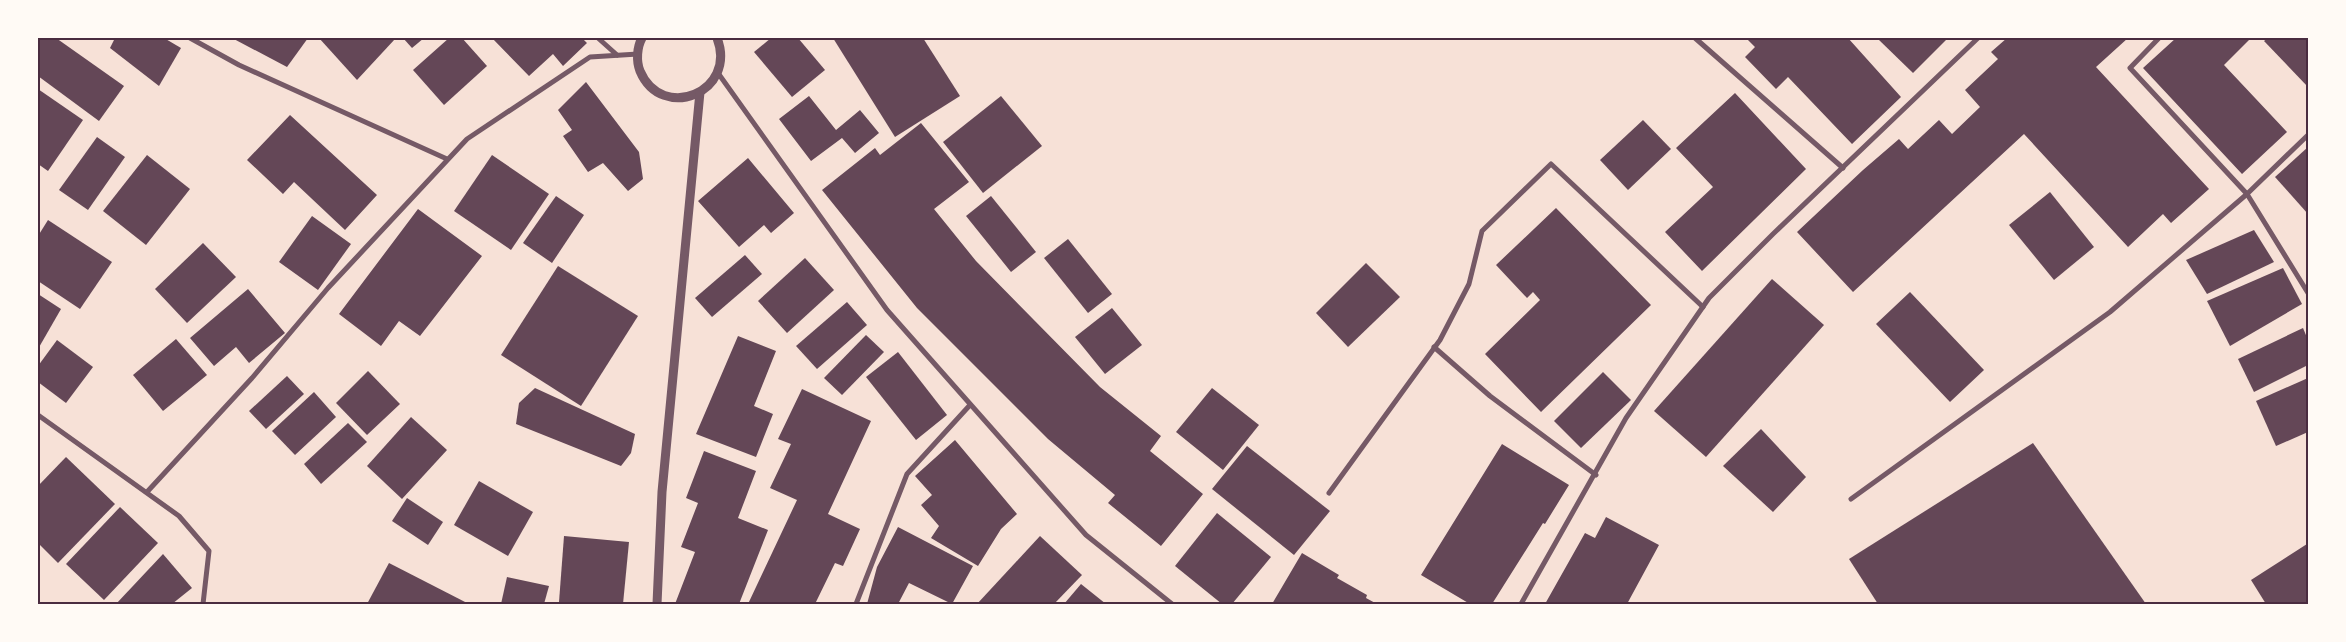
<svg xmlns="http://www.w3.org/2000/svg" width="2346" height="642" font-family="Roboto,sans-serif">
<rect width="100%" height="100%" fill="#f7e1d7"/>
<g fill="#644757">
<polygon points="38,38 56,38 124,86 99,121 38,76"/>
<polygon points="115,38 164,38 181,48 159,86 110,48"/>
<polygon points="232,38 308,38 287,67"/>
<polygon points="319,38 393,38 395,39 357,80"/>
<polygon points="403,38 424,38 412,48"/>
<polygon points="449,38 462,38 487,66 444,105 413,70"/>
<polygon points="492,38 582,38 587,43 563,66 553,54 529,76"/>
<polygon points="771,38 798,38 825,70 792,97 754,52"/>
<polygon points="833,38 923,38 960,96 895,137"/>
<polygon points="1746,38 1848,38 1901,97 1852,144 1788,77 1776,89 1745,57 1755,47"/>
<polygon points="1880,38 1948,38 1913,73 1878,39"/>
<polygon points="2007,38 2128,38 2096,67 2209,189 2171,223 2163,214 2128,247 2024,134 1853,292 1797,232 1863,170 1899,139 1908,149 1939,120 1952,134 1980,107 1965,90 1998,59 1991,52"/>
<polygon points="2176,38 2251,38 2224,65 2287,132 2242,174 2143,68"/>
<polygon points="2268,38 2308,38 2308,87 2264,41"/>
<polygon points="586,82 639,152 643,179 628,191 603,163 588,172 563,136 572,130 558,110"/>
<polygon points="38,89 83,120 48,171 38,164"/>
<polygon points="1735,93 1806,169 1702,271 1665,232 1713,187 1676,148"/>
<polygon points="809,96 836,130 860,110 879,133 855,153 842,138 811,161 779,119"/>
<polygon points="1001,96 1042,146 983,193 943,142"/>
<polygon points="290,115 377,195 345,230 294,182 283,194 247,160"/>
<polygon points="1643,120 1671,149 1628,190 1600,160"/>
<polygon points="921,123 969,182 934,209 976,261 1100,387 1161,436 1150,451 1203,494 1161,546 1108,503 1115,495 1048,439 917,308 822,190 875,148 880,155"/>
<polygon points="97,137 125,157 88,210 59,190"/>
<polygon points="2308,147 2308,214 2275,177"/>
<polygon points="147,155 190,189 146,245 103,211"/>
<polygon points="492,155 549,194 511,250 454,211"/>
<polygon points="748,158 794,213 771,233 764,225 739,247 698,201"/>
<polygon points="2050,192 2094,247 2054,280 2009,225"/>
<polygon points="556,196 584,215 552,263 523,243"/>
<polygon points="991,196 1036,252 1011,272 966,216"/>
<polygon points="1556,208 1651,305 1541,412 1485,354 1540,300 1533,292 1527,298 1496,265"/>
<polygon points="418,209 482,256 420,336 399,321 381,346 339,314"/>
<polygon points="312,216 351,244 318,290 279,262"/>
<polygon points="48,220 112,262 80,309 38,281 38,236"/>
<polygon points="2254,230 2274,262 2207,294 2186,260"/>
<polygon points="1068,239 1112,294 1088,313 1044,258"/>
<polygon points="203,243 236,277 187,323 155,289"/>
<polygon points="745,255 762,274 712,317 695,298"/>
<polygon points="805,258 834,290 787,333 758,301"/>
<polygon points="1366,263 1400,297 1348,347 1316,313"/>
<polygon points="558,266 638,316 581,406 501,355"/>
<polygon points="2283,268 2302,304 2230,346 2207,301"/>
<polygon points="1772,279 1824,325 1706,457 1654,411"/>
<polygon points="248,289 285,333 249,363 236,347 214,366 190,338"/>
<polygon points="1910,292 1984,370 1950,402 1876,324"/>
<polygon points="38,294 61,309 38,349"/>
<polygon points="847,302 867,325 817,369 796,346"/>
<polygon points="1112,308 1142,345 1105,374 1075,337"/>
<polygon points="2303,328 2308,340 2308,365 2254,392 2238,359"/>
<polygon points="866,335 884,352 842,395 824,378"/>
<polygon points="738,336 776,351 754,406 773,414 756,457 696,434"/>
<polygon points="176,339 207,375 163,411 133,375"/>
<polygon points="57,340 93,367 66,403 38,382 38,366"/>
<polygon points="898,352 947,415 916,440 866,377"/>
<polygon points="368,371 400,404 367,435 336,403"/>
<polygon points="1603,372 1631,400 1581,448 1554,421"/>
<polygon points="287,376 304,394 266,429 249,411"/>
<polygon points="2308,378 2308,432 2276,446 2256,401"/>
<polygon points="535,388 635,434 631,453 621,466 516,424 519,403"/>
<polygon points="1212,388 1259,425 1223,470 1176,432"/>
<polygon points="802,389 871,421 828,514 860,529 843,566 835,563 815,604 748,604 797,500 770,488 791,444 778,439"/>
<polygon points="314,392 336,417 295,455 272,431"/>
<polygon points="411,417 447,450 402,499 367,466"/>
<polygon points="348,423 367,442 321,484 304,464"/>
<polygon points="1761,429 1806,477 1773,512 1723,466"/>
<polygon points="955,440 1017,514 1001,529 978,566 931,538 939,526 921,505 932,495 915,476"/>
<polygon points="2033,443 2146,604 1878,604 1849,559"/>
<polygon points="1502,444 1569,485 1545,524 1543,523 1492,604 1470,604 1421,575"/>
<polygon points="1247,446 1330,511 1294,555 1212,489"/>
<polygon points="704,451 756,471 738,518 768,530 739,604 675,604 695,552 681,547 698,503 686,498"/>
<polygon points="66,457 115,504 58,563 38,543 38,486"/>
<polygon points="479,481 533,512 508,556 454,525"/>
<polygon points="407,498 443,522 428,545 392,521"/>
<polygon points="120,507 158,543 104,600 66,564"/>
<polygon points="1217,513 1271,557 1232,604 1222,604 1175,566"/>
<polygon points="1606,517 1659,545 1627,604 1545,604 1585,533 1595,538"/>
<polygon points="898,527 973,566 952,604 909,583 898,604 867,604 877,567"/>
<polygon points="564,536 629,542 623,604 559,602"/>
<polygon points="1040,536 1082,575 1054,604 977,604"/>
<polygon points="2307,544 2308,604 2266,604 2251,580"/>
<polygon points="1302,553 1339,575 1337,578 1367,595 1366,598 1377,604 1272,604"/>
<polygon points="163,554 192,588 172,604 116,604"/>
<polygon points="389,563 469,604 367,604"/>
<polygon points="507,577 549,586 544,604 501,604"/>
<polygon points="1081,584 1106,604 1064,604"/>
</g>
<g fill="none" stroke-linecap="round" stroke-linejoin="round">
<g stroke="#755966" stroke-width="5">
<polyline points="190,38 239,65 447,159"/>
<polyline points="598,38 617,55"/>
<polyline points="1695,38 1843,168"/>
<polyline points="2159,38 2130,68 2247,194 2308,293"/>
<polyline points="718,73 887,310 1086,535 1172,604"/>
<polyline points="1434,347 1490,396 1596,475"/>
<polyline points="38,415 179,516 209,551 203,604"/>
<polyline points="147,492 252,378 328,288 467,139 590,57 638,54"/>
<polyline points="1329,493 1440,340 1469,284 1482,231 1551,164 1703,307"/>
<polyline points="1851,499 2110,312 2247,194 2308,135"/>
<polyline points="856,604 907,474 970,405"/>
<polyline points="1521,604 1626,418 1709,298 1773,234 1978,38"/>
</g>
<g stroke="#755966" stroke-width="9">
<path d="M642,38C637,47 636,61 640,71C662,123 738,92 717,38"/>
<polyline points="657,604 662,492 700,92"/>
</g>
</g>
<rect width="2346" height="642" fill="none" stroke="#fffaf5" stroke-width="78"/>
<rect x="39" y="39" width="2268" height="564" fill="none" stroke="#4a2c40" stroke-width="2"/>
</svg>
